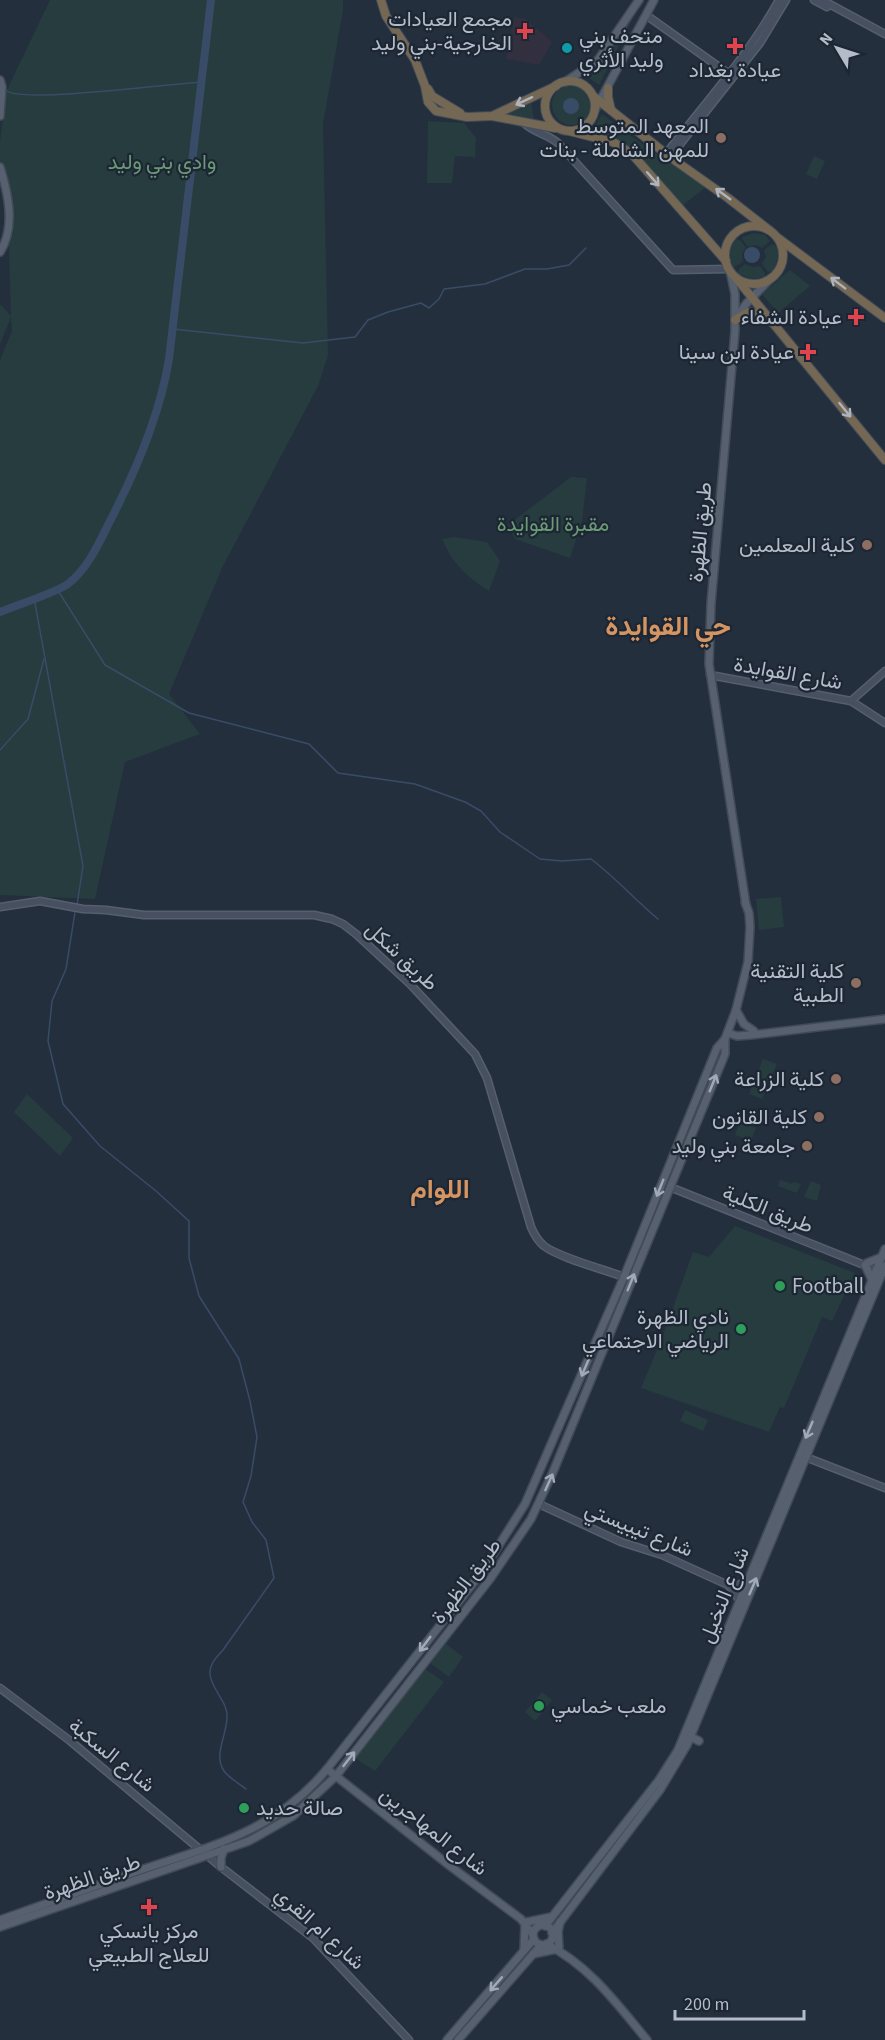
<svg xmlns="http://www.w3.org/2000/svg" width="885" height="2040" font-family="'Source Sans 3',Vazirmatn,sans-serif">
<rect width="100%" height="100%" fill="#242f3e"/>
<polygon fill="#32303f" points="514,17 526,19 552,42 539,65 506,59"/>
<g fill="#263c3f">
<polygon points="50,0 343,0 343,10 323,124 328,355 318,386 222,568 169,694 200,734 125,762 95,899 0,895 0,360 12,331 11,317 0,344 0,304 11,316 9,253 10,221 0,175 0,143 6,92"/>
<polygon points="632,16 633,18 599,85 586,76 600,61"/>
<circle cx="572" cy="105" r="20"/>
<polygon points="531,101 534,120 504,115"/>
<polygon points="602,114 638,141 706,187 682,206 625,144 613,137 592,131"/>
<polygon points="428,121 464,123 476,138 475,157 455,156 452,183 427,183"/>
<polygon points="814,156 825,161 817,179 806,174"/>
<polygon points="754,233 765,235 770,241 762,248 756,245 748,247 742,239 743,237"/>
<path d="M736,239L740,240L746,247L742,254L743,262L734,267L732,265C729,256 729,247 736,239Z"/>
<path d="M772,244L777,247C779,256 777,264 772,271L768,272L762,264L766,257L764,250Z"/>
<polygon points="745,264 753,267 760,266 765,273 765,277 752,279 739,274 738,270"/>
<polygon points="790,270 810,286 778,313 762,294"/>
<polygon points="571,477 587,478 582,521 570,558 515,539 508,525"/>
<path d="M454,537L487,542L500,561L489,591C469,579 451,562 442,539Z"/>
<polygon points="781,897 784,927 759,930 756,899"/>
<polygon points="763,1059 777,1064 762,1099 749,1094"/>
<polygon points="27,1094 73,1138 60,1156 14,1112"/>
<polygon points="740,1122 756,1128 751,1141 735,1135"/>
<polygon points="780,1180 792,1184 793,1182 801,1184 797,1193 778,1186"/>
<polygon points="811,1181 821,1185 817,1201 804,1197"/>
<polygon points="735,1226 855,1273 832,1321 822,1317 784,1408 780,1407 769,1432 641,1388 662,1338 693,1252 709,1257"/>
<polygon points="685,1410 708,1420 703,1431 680,1421"/>
<polygon points="445,1643 463,1657 449,1677 430,1663"/>
<polygon points="424,1668 444,1682 375,1771 355,1758"/>
<polygon points="542,1692 552,1700 535,1721 525,1712"/>
</g>
<g fill="#394c67">
<circle cx="571" cy="106" r="8"/>
<circle cx="752" cy="255" r="8"/>
</g>
<g fill="none" stroke-linecap="round" stroke-linejoin="round">
<g stroke="#394c67" stroke-width="1.5">
<path d="M7,91C23,103 172,84 201,82"/>
<polyline points="173,329 303,343 355,337 368,320 388,312 421,303 429,308 439,299 444,289 485,284 525,269 547,269 569,265 586,248"/>
<path d="M57,589L105,665L189,713L309,744L338,773L415,784L465,802L481,811L500,832L540,859L562,861L591,859C615,877 635,900 658,919"/>
<polyline points="34,598 83,866 77,905"/>
<polyline points="0,750 28,719 44,659"/>
<path d="M75,912L66,969L52,1001L48,1041L63,1104L100,1146L156,1191L189,1221V1258L199,1296L239,1359L250,1401L257,1437L251,1476L243,1502L252,1522L266,1540L274,1578L223,1650C217,1657 209,1664 210,1674C211,1689 228,1702 227,1717C227,1735 213,1755 224,1771C229,1778 240,1784 246,1789"/>
</g>
<path stroke="#394c67" stroke-width="8" d="M0,612C17,605 55,593 68,584C88,568 98,545 109,523C135,473 160,415 169,359L211,0"/>
<g stroke="#565f6c" stroke-width="9">
<g id="secondary">
<polyline points="814,0 827,7"/>
<polyline points="822,0 885,34"/>
<polyline points="646,15 729,74"/>
<path d="M524,123C533,132 547,134 558,143L673,270L729,269"/>
<path d="M666,154C705,103 748,56 779,0"/>
<polyline points="670,157 760,43 786,0"/>
<polyline points="710,675 851,701 885,723"/>
<polyline points="851,701 885,671"/>
<path d="M0,907L40,901L83,909L106,910L144,915H314L332,919L343,924L356,934L410,984L475,1054L487,1078L531,1227C534,1234 538,1241 544,1246C560,1258 603,1269 624,1277"/>
<polyline points="670,1187 879,1271"/>
<polyline points="803,1456 885,1488"/>
<polyline points="539,1504 621,1542 662,1555 728,1585 735,1592 739,1601"/>
<polyline points="728,1585 738,1585 747,1581"/>
<polyline points="0,1688 69,1740 221,1867 313,1938 409,2040"/>
</g>
</g>
<g stroke="#414a57" stroke-width="10">
<g id="primary">
<polyline points="0,80 2,87 0,116"/>
<polyline points="565,82 598,60 639,0"/>
<polyline points="595,110 654,0"/>
<path d="M0,167C8,193 16,227 0,252"/>
<polyline points="730,271 735,294 735,331 711,604 709,664 746,905"/>
<polyline points="737,317 746,304 771,278"/>
<polyline points="736,1010 744,1024 754,1031"/>
<polyline points="728,1033 737,1036 751,1035 885,1019"/>
<polyline points="867,1263 882,1257"/>
<polyline points="865,1265 872,1280"/>
<polyline points="687,1735 699,1741"/>
<polyline points="327,1769 450,1866 521,1919 533,1935"/>
<polyline points="221,1867 221,1858 224,1849"/>
<path d="M0,1920C46,1904 92,1887 138,1871C211,1846 275,1832 327,1769L482,1572L525,1504L624,1277L717,1048L725,1039L736,1010L748,962L750,927L749,913L745,902"/>
<polyline points="527,1922 551,1917"/>
<circle cx="543" cy="1935" r="10"/>
<polyline points="545,1926 659,1780 678,1750 885,1249"/>
<polyline points="0,1927 249,1841 293,1816 336,1776 490,1579 531,1519 553,1472 725,1054 725,1039"/>
<polyline points="552,1933 660,1790 687,1745 885,1266"/>
<path d="M546,1944C589,1965 617,2004 647,2040"/>
<polyline points="559,1947 558,1932 560,1922"/>
<polyline points="524,1949 525,1925"/>
<polyline points="533,1954 557,1949"/>
<polyline points="447,2040 534,1939"/>
<polyline points="458,2040 541,1945"/>
</g>
</g>
<g stroke="#434c59" stroke-width="10">
<g id="highway">
<polyline points="381,0 386,16 415,60 425,86 428,102 436,111 467,117 492,116 556,86"/>
<circle cx="570" cy="106" r="25"/>
<polyline points="608,88 608,97 611,110"/>
<polyline points="428,89 432,96 460,113"/>
<polyline points="593,96 670,157 728,198 769,230"/>
<polyline points="492,116 555,128"/>
<polyline points="569,131 613,142 632,154 726,261"/>
<circle cx="754" cy="255" r="29"/>
<polyline points="778,238 885,318"/>
<polyline points="736,278 885,460"/>
<polyline points="735,320 749,312 764,314"/>
</g>
</g>
<use href="#secondary" stroke="#465061" stroke-width="6"/>
<use href="#primary" stroke="#56606e" stroke-width="7"/>
<use href="#highway" stroke="#746855" stroke-width="8"/>
</g>
<defs><path id="oneway-shaft" d="M-6 0H5M1.5-3L5.5 0L1.5 3" fill="none" stroke-width="1.6" stroke-linecap="round" stroke-linejoin="round" transform="scale(1.5)"/></defs>
<g stroke="#aeb4bd">
<use href="#oneway-shaft" transform="translate(524 101) rotate(155)"/>
<use href="#oneway-shaft" transform="translate(653 179) rotate(49)"/>
<use href="#oneway-shaft" transform="translate(723 194) rotate(-144)"/>
<use href="#oneway-shaft" transform="translate(838 283) rotate(-143)"/>
<use href="#oneway-shaft" transform="translate(845 410) rotate(51)"/>
</g>
<g stroke="#a1aab7">
<use href="#oneway-shaft" transform="translate(713 1083) rotate(-68)"/>
<use href="#oneway-shaft" transform="translate(660 1188) rotate(112)"/>
<use href="#oneway-shaft" transform="translate(631 1282) rotate(-68)"/>
<use href="#oneway-shaft" transform="translate(585 1368) rotate(113)"/>
<use href="#oneway-shaft" transform="translate(809 1430) rotate(113)"/>
<use href="#oneway-shaft" transform="translate(549 1482) rotate(-66)"/>
<use href="#oneway-shaft" transform="translate(753 1586) rotate(-67)"/>
<use href="#oneway-shaft" transform="translate(425 1644) rotate(127)"/>
<use href="#oneway-shaft" transform="translate(349 1759) rotate(-52)"/>
<use href="#oneway-shaft" transform="translate(496 1984) rotate(131)"/>
</g>
<g fill="#e0444e" stroke="#1d2633" stroke-width="2">
<path d="M522 22h6v6h6v6h-6v6h-6v-6h-6v-6h6z"/>
<path d="M732 37h6v6h6v6h-6v6h-6v-6h-6v-6h6z"/>
<path d="M853 308h6v6h6v6h-6v6h-6v-6h-6v-6h6z"/>
<path d="M805 343h6v6h6v6h-6v6h-6v-6h-6v-6h6z"/>
<path d="M146 1898h6v6h6v6h-6v6h-6v-6h-6v-6h6z"/>
</g>
<circle fill="#0f9aa8" stroke="#1d2633" stroke-width="2" cx="567" cy="48" r="6"/>
<g fill="#8d6e63" stroke="#1d2633" stroke-width="2">
<circle cx="721" cy="138" r="6"/>
<circle cx="867" cy="545" r="6"/>
<circle cx="856" cy="983" r="6"/>
<circle cx="836" cy="1079" r="6"/>
<circle cx="819" cy="1117" r="6"/>
<circle cx="807" cy="1146" r="6"/>
</g>
<g fill="#2e9e5b" stroke="#1d2633" stroke-width="2">
<circle cx="780" cy="1286" r="6"/>
<circle cx="741" cy="1329" r="6"/>
<circle cx="539" cy="1706" r="6"/>
<circle cx="244" cy="1808" r="6"/>
</g>
<g text-anchor="middle" stroke-width="4.5" stroke-linejoin="round" paint-order="stroke">
<g font-size="21" fill="#b4bcc9" stroke="#1d2633" text-anchor="end">
<text x="512" y="26">مجمع العيادات<tspan x="512" dy="24">الخارجية-بني وليد</tspan></text>
<text x="579" y="43" text-anchor="start">متحف بني<tspan x="579" dy="24">وليد الأثري</tspan></text>
<text x="735" y="77" text-anchor="middle">عيادة بغداد</text>
<text x="709" y="133">المعهد المتوسط<tspan x="709" dy="24">للمهن الشاملة - بنات</tspan></text>
<text x="842" y="324">عيادة الشفاء</text>
<text x="794" y="359">عيادة ابن سينا</text>
<text x="855" y="552">كلية المعلمين</text>
<text x="844" y="978">كلية التقنية<tspan x="844" dy="24">الطبية</tspan></text>
<text x="824" y="1086">كلية الزراعة</text>
<text x="807" y="1124">كلية القانون</text>
<text x="795" y="1153">جامعة بني وليد</text>
<text x="792" y="1293" text-anchor="start">Football</text>
<text x="729" y="1324">نادي الظهرة<tspan x="729" dy="24">الرياضي الاجتماعي</tspan></text>
<text x="551" y="1713" text-anchor="start">ملعب خماسي</text>
<text x="256" y="1815" text-anchor="start">صالة حديد</text>
<text x="149" y="1938" text-anchor="middle">مركز يانسكي<tspan x="149" dy="24">للعلاج الطبيعي</tspan></text>
</g>
<g font-size="21" fill="#6b9a76" stroke="#1d2633">
<text x="162" y="169">وادي بني وليد</text>
<text x="553" y="531">مقبرة القوايدة</text>
</g>
<g font-size="21" fill="#b4bcc9" stroke="#1d2633">
<text transform="translate(700 532) rotate(-85)" y="7">طريق الظهرة</text>
<text transform="translate(788 673) rotate(10)" y="7">شارع القوايدة</text>
<text transform="translate(402 956) rotate(43)" y="7">طريق شكل</text>
<text transform="translate(768 1209) rotate(22)" y="7">طريق الكلية</text>
<text transform="translate(639 1529) rotate(22)" y="7">شارع تيبيستي</text>
<text transform="translate(466 1581) rotate(-53)" y="7">طريق الظهرة</text>
<text transform="translate(724 1595) rotate(-68)" y="7">شارع النخيل</text>
<text transform="translate(112 1755) rotate(39)" y="7">شارع السكبة</text>
<text transform="translate(434 1831) rotate(38)" y="7">شارع المهاجرين</text>
<text transform="translate(92 1877) rotate(-19)" y="7">طريق الظهرة</text>
<text transform="translate(320 1928) rotate(42)" y="7">شارع ام القري</text>
</g>
<g font-size="27" font-weight="bold" fill="#d59563" stroke="#1d2633">
<text x="668" y="635">حي القوايدة</text>
<text x="440" y="1198">اللوام</text>
</g>
</g>
<g transform="translate(837 48) rotate(309)" stroke="#1d2633" stroke-width="4.5" paint-order="stroke">
<path d="M0-4.5L10 22L0 15L-10 22Z" fill="#b4bcc9"/>
<text y="-9" font-size="16" font-weight="bold" text-anchor="middle" fill="#b4bcc9">N</text>
</g>
<path d="M675 2010v9h129v-9" fill="none" stroke="#b4bcc9" stroke-width="3"/>
<text x="684" y="2010" font-size="18" fill="#b4bcc9" stroke="#1d2633" stroke-width="4.5" paint-order="stroke">200 m</text>
</svg>
